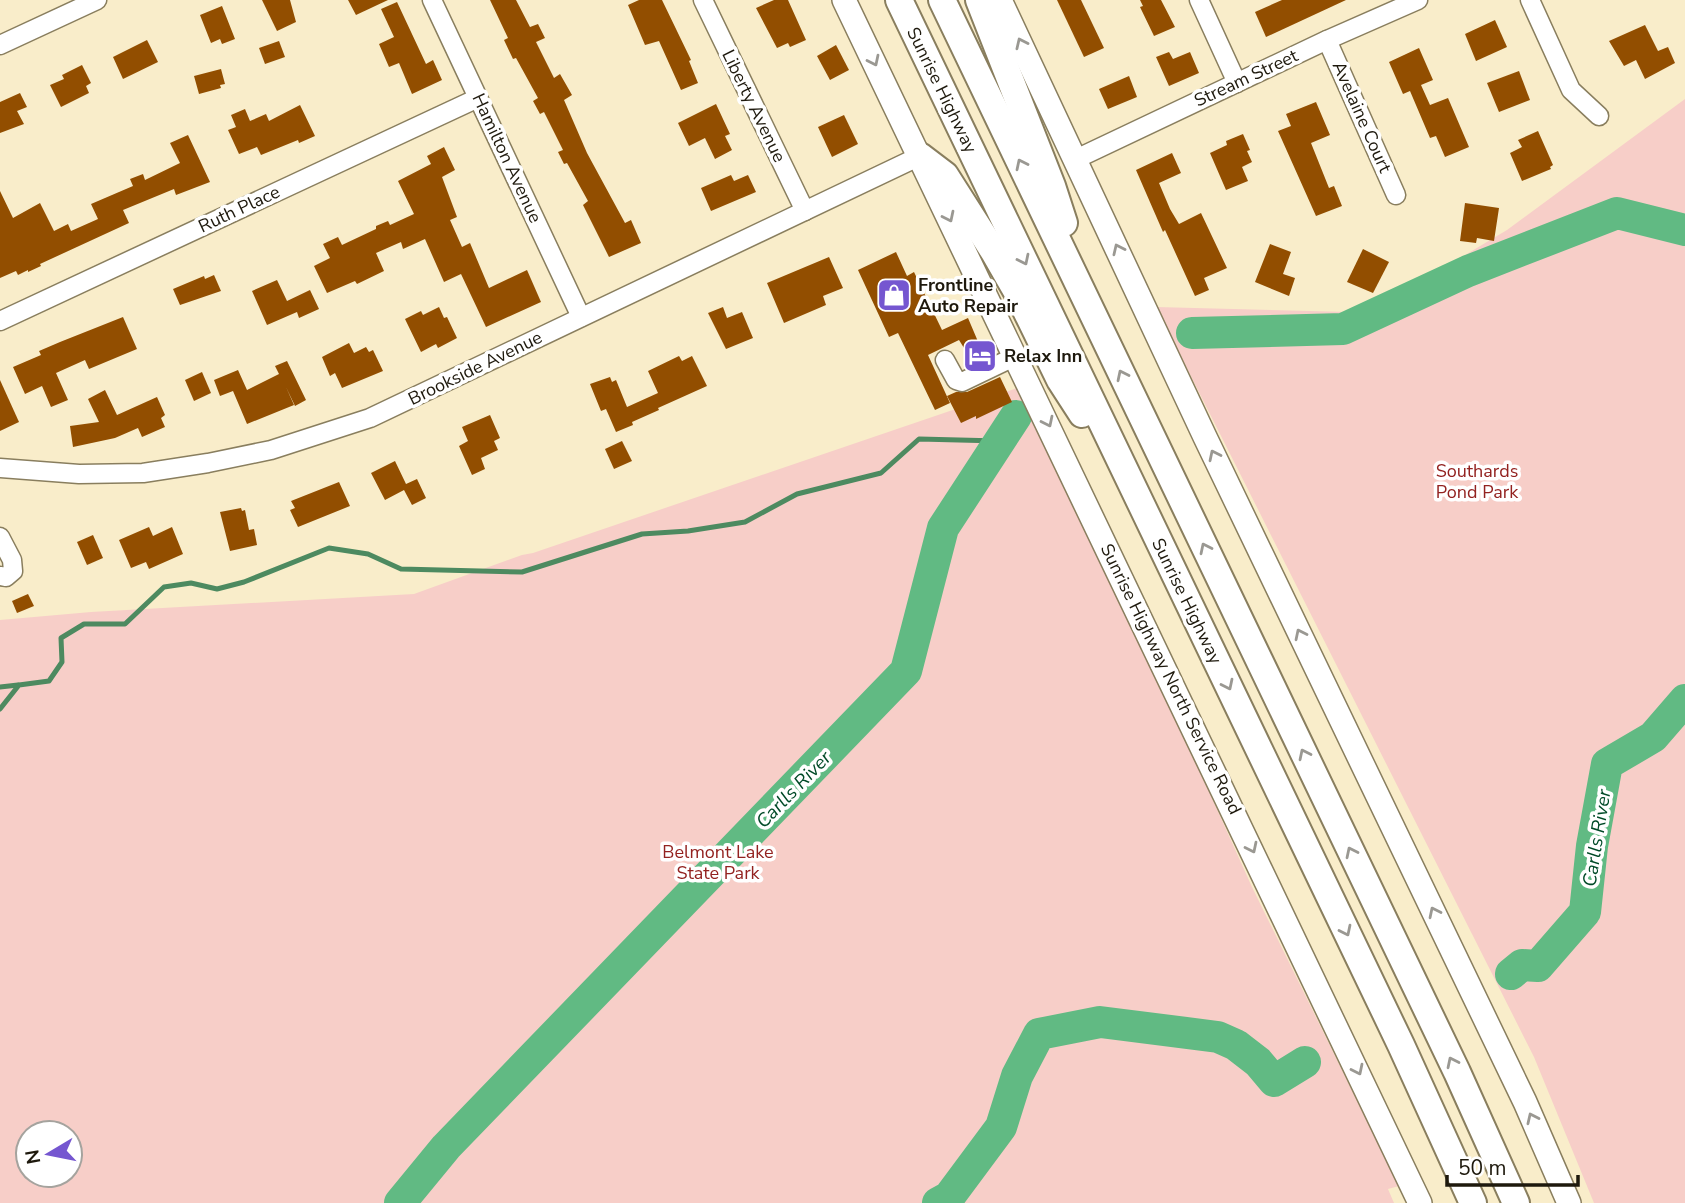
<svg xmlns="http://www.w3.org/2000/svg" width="1685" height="1203" font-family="'Nunito Sans',sans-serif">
<rect width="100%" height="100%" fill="#f9edca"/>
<g fill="#f7cec8" fill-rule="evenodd">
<polygon points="1685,99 1685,1203 1594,1203 1534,1057 1156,307 1349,312 1460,258 1507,230"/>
<path d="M1026,385L1252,887L1399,1186L1388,1189L1394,1203H0V620L91,612L414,594L522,555L533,553ZM28,1133H70V1175H28Z"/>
</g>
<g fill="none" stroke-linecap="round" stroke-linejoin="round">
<g stroke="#4d8a60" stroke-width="5">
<polyline points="0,687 18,685"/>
<polyline points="0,709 19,685 49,681 62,662 61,638 84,624 125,624 164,587 191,583 217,589 244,582 329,548 368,554 401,569 522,572 642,534 688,531 745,522 797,494 881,473 919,439 999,441"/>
</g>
<g stroke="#61ba83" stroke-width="32">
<polyline points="1192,333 1343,329 1468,271 1617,213 1685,230"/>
<polyline points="1511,974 1522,965 1538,966 1585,912 1592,846 1607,764 1653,737 1685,700"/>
<polyline points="400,1203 446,1147 906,671 943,528 1016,416"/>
<polyline points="938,1203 949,1197 1001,1127 1017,1076 1039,1034 1100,1022 1218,1037 1236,1045 1258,1062 1274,1081 1305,1062"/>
</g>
</g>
<g fill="#924e00">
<polygon points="262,0 290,0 296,22 277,31"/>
<polygon points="348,0 388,0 356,15"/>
<polygon points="490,0 516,0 530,27 538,24 545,38 536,42 554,78 560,74 572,95 564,100 587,153 625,223 631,220 641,243 609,257 583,205 588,201 567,163 564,164 558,152 563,150 544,112 540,114 533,101 538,98 516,58 513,59 504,40 508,38"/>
<polygon points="639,0 662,0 691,60 689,61 698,83 681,90 659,41 645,45 628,5"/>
<polygon points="774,0 788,0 806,40 790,47 788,43 777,48 756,8"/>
<polygon points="1057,0 1081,0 1104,48 1084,57"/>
<polygon points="1140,0 1161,0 1175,27 1154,36 1140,7 1143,6"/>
<polygon points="1282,0 1346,0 1266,37 1255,12"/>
<polygon points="397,2 426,64 433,60 442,80 412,94 399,63 389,67 379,44 394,37 381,9"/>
<polygon points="222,6 235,39 222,44 220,39 211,43 200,15"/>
<polygon points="1495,20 1507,47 1476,61 1465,34"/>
<polygon points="1645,25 1658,51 1668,47 1675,63 1645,79 1636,60 1624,66 1609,41"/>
<polygon points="147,40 158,62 123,79 113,57"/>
<polygon points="279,41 285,57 265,64 259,48"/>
<polygon points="836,45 849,70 830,80 817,56"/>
<polygon points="1419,48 1433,80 1421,85 1430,105 1448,98 1469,147 1445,157 1436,136 1430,138 1410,91 1403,94 1389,62"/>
<polygon points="1169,52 1173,59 1190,52 1199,73 1169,86 1156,57"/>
<polygon points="82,65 91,83 86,86 89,93 61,107 50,85 64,79 62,75"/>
<polygon points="221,69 225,84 220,85 221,88 199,94 194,76"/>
<polygon points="1519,71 1530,100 1499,112 1487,83"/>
<polygon points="1129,76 1137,97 1108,109 1099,89"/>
<polygon points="20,93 27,107 17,111 24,124 0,133 0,102"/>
<polygon points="1316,102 1330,135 1311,143 1329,188 1334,186 1342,206 1316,216 1278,131 1291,126 1286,114"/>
<polygon points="716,104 730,134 725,136 732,150 715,159 705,138 689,146 678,123"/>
<polygon points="300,105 315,136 299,143 298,140 261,155 257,147 239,154 228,130 236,127 231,115 245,109 250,121 266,114 269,121"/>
<polygon points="844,115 858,144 832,157 818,127"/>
<polygon points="1538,131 1553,165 1550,167 1551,169 1522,181 1510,153 1522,147 1518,140"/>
<polygon points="1243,134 1250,150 1247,151 1252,162 1242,167 1248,181 1226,190 1210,153 1227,145 1226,141"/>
<polygon points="188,135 210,182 176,195 174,189 123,210 129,223 40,264 41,266 28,272 28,270 18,275 16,271 0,278 0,191 13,218 40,203 54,231 68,224 71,231 98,219 91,204 133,186 130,179 143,174 145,180 180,163 170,143"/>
<polygon points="444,147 455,170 442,177 457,217 450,220 462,247 470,243 489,288 527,270 541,302 486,327 461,274 444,282 425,239 403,249 401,242 376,253 384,271 357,284 355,281 327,293 314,266 330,258 323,244 338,237 342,245 376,229 376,226 388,221 390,225 414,214 398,181 431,164 427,156"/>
<polygon points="1172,153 1181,173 1159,183 1170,209 1179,224 1201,213 1227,268 1204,278 1209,290 1195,296 1165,230 1163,232 1136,170"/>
<polygon points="731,175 734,181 748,175 756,192 711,211 701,188"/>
<polygon points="1465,203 1499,208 1494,241 1477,238 1476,243 1460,241"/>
<polygon points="1270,244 1291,252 1283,274 1295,278 1289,296 1255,282"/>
<polygon points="1363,249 1389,262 1373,293 1347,282"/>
<polygon points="896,252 907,276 914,272 942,330 968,318 982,351 986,349 990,356 974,364 959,340 928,355 950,403 935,410 898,333 889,337 858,270"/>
<polygon points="829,257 843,288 823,296 826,305 784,323 767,283"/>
<polygon points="214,275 221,291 180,305 173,289 204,276 205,279"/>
<polygon points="277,280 287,301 310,290 319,309 299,318 297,312 267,325 252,291"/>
<polygon points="439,307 444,318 447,317 457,338 438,348 436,344 421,352 405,319 421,311 423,315"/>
<polygon points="723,307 727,318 742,312 753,338 726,349 708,313"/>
<polygon points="123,317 137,349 89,369 85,360 56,373 68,400 51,407 42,386 25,394 13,367 41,355 39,351 60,342"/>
<polygon points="349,343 354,353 366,347 369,352 373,350 383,371 342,388 335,373 330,376 322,357"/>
<polygon points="679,356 682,361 692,356 707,386 658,408 659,410 632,422 633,425 616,432 606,409 601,411 590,384 610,377 612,382 616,380 627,407 658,393 648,371"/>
<polygon points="287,361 306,400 295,406 286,387 294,405 247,424 233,391 220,396 214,380 238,370 247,390 279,374 275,366"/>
<polygon points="202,372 211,393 194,401 185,380"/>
<polygon points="1000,377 1012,402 976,419 976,416 961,423 947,396 956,392 967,392"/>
<polygon points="0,380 19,422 0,431"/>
<polygon points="105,390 117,415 157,397 165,415 161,418 165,427 142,437 138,428 115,438 73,447 70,426 99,422 88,399"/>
<polygon points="490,415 500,438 494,441 498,450 481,458 485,469 472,475 459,446 468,441 462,427"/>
<polygon points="622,441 632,461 614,469 605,449"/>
<polygon points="395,461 406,484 417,479 426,498 412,505 404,490 385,500 371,473"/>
<polygon points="339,482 350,506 298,527 290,510 295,508 291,501"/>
<polygon points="241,508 242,511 245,510 249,530 254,529 257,545 230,551 220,512"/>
<polygon points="149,527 153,536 172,527 183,554 149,569 146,562 131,568 119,540"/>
<polygon points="93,535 103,558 87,565 77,542"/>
<polygon points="28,594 34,606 17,613 12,601"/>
</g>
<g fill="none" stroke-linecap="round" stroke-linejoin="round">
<g stroke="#897e5e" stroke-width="21">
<g id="minor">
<polyline points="432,0 581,317"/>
<polyline points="703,0 805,211"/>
<polyline points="1199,0 1237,83"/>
<polyline points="1530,0 1571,90 1599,116"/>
<polyline points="1327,40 1396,195"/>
<polyline points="0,45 97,0"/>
<polyline points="1076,159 1327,40 1418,0"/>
<polyline points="0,321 478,98"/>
<polyline points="945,360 956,380 962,382 1016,356"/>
<polyline points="0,468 79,474 143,473 208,463 271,450 370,418 920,156"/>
<polyline points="0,537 12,560 13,571 6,577 0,576"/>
</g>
</g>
<g stroke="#897e5e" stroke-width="26">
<g id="major">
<polyline points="844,0 1420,1203"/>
<polyline points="1000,0 1205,437 1525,1102 1569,1203"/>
</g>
</g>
<g stroke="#897e5e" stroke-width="30">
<g id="highway">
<polyline points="899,0 1401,1045 1473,1203"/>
<polyline points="942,0 1457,1072 1516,1203"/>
<polyline points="979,0 1052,186 1064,223"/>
<polyline points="920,156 945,175 994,252 1017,292 1060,380 1082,414"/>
</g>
</g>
<use href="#minor" stroke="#fff" stroke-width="18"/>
<use href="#major" stroke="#fff" stroke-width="23"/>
<use href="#highway" stroke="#fff" stroke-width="26"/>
</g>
<defs><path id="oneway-chevron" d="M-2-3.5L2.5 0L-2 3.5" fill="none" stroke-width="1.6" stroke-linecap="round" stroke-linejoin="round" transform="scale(1.75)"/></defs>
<g stroke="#9a9892">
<use href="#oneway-chevron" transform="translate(1021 43) rotate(-115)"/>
<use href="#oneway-chevron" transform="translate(874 61) rotate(64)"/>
<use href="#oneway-chevron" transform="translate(1021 164) rotate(-116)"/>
<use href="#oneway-chevron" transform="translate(949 217) rotate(64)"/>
<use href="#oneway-chevron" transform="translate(1118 249) rotate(-115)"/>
<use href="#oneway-chevron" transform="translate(1024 260) rotate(64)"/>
<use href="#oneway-chevron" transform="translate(1122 375) rotate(-116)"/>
<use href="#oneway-chevron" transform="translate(1048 422) rotate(64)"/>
<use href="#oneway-chevron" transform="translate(1214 455) rotate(-116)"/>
<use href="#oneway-chevron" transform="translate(1205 548) rotate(-116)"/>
<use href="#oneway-chevron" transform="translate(1300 634) rotate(-116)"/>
<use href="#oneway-chevron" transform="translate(1228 685) rotate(64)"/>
<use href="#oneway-chevron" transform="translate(1304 754) rotate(-116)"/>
<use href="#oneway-chevron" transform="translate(1252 848) rotate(64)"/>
<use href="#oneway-chevron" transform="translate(1351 852) rotate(-116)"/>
<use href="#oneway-chevron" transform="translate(1434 912) rotate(-116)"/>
<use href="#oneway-chevron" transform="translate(1346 931) rotate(64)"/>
<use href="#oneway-chevron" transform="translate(1452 1062) rotate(-116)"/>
<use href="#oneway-chevron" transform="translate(1358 1070) rotate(64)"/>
<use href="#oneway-chevron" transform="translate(1532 1118) rotate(-115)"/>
</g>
<defs>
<g id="shop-square" transform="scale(1.75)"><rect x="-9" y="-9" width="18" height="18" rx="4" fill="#7556d0" stroke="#fff"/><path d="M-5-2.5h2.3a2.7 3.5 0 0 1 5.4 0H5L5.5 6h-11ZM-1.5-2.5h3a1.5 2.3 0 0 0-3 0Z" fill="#fff"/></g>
<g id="hotel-square" transform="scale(1.75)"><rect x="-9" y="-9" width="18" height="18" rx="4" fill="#7556d0" stroke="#fff"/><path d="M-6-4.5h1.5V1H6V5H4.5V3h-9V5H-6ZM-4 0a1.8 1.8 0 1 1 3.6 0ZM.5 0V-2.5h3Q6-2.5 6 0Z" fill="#fff"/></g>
</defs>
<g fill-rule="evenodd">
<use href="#shop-square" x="894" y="295"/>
<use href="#hotel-square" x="980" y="356"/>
</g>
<g text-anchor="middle" stroke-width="7" stroke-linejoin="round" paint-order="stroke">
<g font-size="18" fill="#1e190d" stroke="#fff">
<text transform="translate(1246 78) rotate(-25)" y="6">Stream Street</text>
<text transform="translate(942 90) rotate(64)" y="6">Sunrise Highway</text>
<text transform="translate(754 106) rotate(64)" y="6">Liberty Avenue</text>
<text transform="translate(1362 117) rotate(66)" y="6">Avelaine Court</text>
<text transform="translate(507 158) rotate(65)" y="6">Hamilton Avenue</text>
<text transform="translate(239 209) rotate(-25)" y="6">Ruth Place</text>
<text transform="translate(475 368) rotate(-26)" y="6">Brookside Avenue</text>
<text transform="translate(1187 601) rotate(64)" y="6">Sunrise Highway</text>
<text transform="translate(1171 679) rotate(64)" y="6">Sunrise Highway North Service Road</text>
</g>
<g font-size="18" font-weight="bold" fill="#1e190d" stroke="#fff" text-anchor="start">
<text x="918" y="291">Frontline<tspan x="918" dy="21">Auto Repair</tspan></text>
<text x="1004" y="362">Relax Inn</text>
</g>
<g font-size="18" fill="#932220" stroke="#fff">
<text x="1477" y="477">Southards<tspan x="1477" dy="21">Pond Park</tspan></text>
<text x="718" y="858">Belmont Lake<tspan x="718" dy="21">State Park</tspan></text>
</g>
<g font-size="19" font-style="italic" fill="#004a27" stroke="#fff">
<text transform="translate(793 789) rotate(-46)" y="7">Carlls River</text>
<text transform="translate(1596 838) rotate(-81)" y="7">Carlls River</text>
</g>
</g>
<g transform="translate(49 1154) rotate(260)"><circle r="33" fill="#ffffff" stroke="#a5a39e" stroke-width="2"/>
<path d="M0-5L12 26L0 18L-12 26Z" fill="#7556d0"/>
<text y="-10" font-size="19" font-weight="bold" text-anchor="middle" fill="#1e190d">N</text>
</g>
<path d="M1447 1175v10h131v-10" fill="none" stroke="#1e190d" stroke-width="3.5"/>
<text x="1458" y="1175" font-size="21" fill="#1e190d" stroke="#ffffff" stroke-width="5" paint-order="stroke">50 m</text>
</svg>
